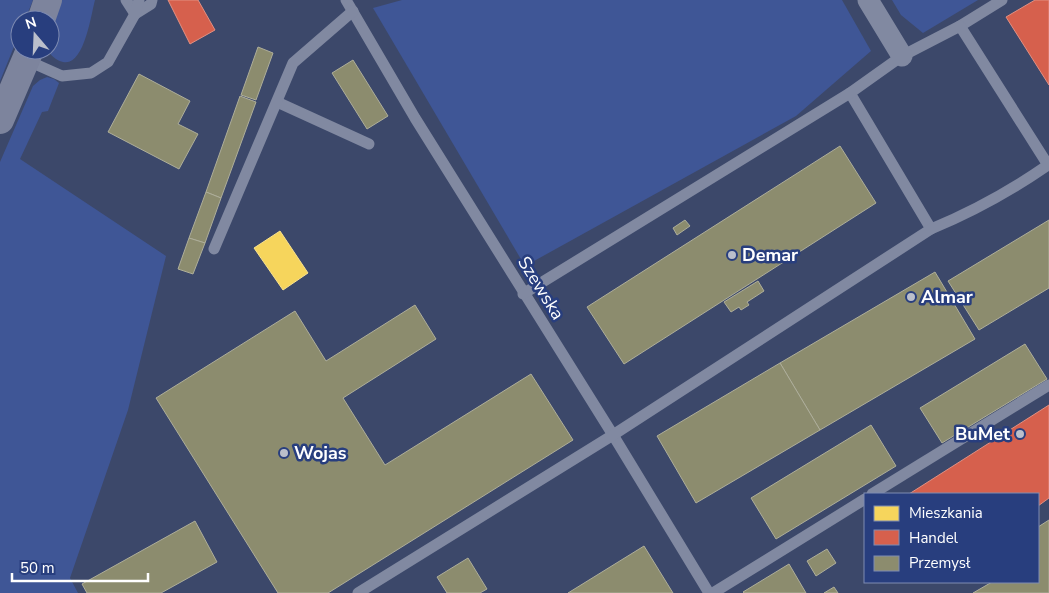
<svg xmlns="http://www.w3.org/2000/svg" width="1049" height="593" font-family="'Nunito Sans',sans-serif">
<rect width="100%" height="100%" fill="#3c486a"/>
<g fill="#3f5696">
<polygon points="0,0 33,0 25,20 20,20 20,32 0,81"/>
<path d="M60,0H95C91,15 84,67 63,62C56,60 51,56 48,50H50V29Z"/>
<polygon points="402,0 842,0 871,51 796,116 525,266 373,8"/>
<polygon points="892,0 978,0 923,33 901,15"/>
<polygon points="47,77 54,79 59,83 48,111 42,112 20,159 166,256 128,410 70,578 78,593 0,593 0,162 33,86 40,80"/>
</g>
<polygon fill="#f6d55c" stroke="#f9e28d" points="280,231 308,273 283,290 254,248"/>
<g fill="#d6604d" stroke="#e29082">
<polygon points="168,0 198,0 215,30 190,44"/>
<polygon points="1035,0 1049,0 1049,85 1006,17"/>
<polygon points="1049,405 1049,498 1038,506 1038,494 909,494"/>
</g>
<g fill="#8c8c6e" stroke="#aeae9a">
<polygon points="258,47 273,53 256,100 241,95"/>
<polygon points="353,60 388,116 367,129 332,73"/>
<polygon points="139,74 190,101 178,124 198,134 179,169 108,132"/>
<polygon points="240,96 256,102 221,198 206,192"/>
<polygon points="840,146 876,203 624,364 587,307"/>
<polygon points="206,192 221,198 205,243 189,238"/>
<polygon points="685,220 690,226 677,235 673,228"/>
<polygon points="1049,220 1049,288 979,330 948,281"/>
<polygon points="189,238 205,243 193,274 178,269"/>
<polygon points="935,272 975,339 820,430 780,363"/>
<polygon points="758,281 764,291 747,302 749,305 741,310 739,307 731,312 724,302"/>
<polygon points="415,305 436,339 343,398 385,465 531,374 573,440 328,593 278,593 156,398 295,311 326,361"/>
<polygon points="1025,344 1047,379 942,443 920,408"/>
<polygon points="780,363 820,430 696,503 657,436"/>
<polygon points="871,425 896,466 776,539 751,498"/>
<polygon points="1049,520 1049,593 973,593 992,582 1038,582 1038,527"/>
<polygon points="195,521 217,562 161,593 87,593 82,584"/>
<polygon points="644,546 673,593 568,593"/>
<polygon points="827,549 836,563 816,576 807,561"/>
<polygon points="468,558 487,589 480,593 447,593 437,577"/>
<polygon points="789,564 806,593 744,593 743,592"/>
<polygon points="834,587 838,593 824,593"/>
</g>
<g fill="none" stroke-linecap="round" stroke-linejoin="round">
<g stroke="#8189a1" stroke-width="11">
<polyline points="126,0 135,14 151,4 152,0"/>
<polyline points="346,0 415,118 613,435 709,593"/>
<polyline points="960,26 1002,0"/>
<polyline points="26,60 62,76 91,73 108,62 135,14 139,0"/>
<polyline points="850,93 931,229"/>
<polyline points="277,102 369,144"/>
<polyline points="214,249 293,63 353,11"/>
<polyline points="872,494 1049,385"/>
<path d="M358,593L613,435L931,229C972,212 1012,190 1048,165L960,26L902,56L850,93L523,294"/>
<polyline points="713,593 865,499"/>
</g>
<polyline stroke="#8189a1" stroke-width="21" points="868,0 902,56"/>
<g stroke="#7d849d" stroke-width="28">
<polyline points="41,20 48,0"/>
<polyline points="0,120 30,50"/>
</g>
</g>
<g fill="#bbbfcb" stroke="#283e7e" stroke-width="2">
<circle cx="732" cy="255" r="5"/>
<circle cx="911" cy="297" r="5"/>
<circle cx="1020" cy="434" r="5"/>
<circle cx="284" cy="453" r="5"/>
</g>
<g text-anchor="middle" stroke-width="5" stroke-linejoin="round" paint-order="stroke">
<g font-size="18" font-weight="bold" fill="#fff" stroke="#283e7e" text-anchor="start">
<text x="742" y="261">Demar</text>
<text x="921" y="303">Almar</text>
<text x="1010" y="440" text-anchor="end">BuMet</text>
<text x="294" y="459">Wojas</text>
</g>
<g font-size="18" fill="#fff" stroke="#283e7e">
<text transform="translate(541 288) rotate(58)" y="6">Szewska</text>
</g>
</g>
<rect x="864" y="493" width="175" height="90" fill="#283e7e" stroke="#7e8bb2"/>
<rect x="874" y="506" width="25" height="15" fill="#f6d55c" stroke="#7e8bb2"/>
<text x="909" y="518" font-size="15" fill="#ffffff">Mieszkania</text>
<rect x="874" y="530" width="25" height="15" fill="#d6604d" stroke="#7e8bb2"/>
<text x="909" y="543" font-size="15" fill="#ffffff">Handel</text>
<rect x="874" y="556" width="25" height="15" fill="#8c8c6e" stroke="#7e8bb2"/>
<text x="909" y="568" font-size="15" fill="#ffffff">Przemysł</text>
<g transform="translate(35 35) rotate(341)"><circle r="24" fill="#283e7e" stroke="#7e8bb2"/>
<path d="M0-4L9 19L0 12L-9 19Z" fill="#bbbfcb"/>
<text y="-8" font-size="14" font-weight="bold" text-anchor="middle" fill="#ffffff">N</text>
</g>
<path d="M12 573v8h136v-8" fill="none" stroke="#ffffff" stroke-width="2.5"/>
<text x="20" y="573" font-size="15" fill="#ffffff" stroke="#283e7e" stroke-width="4" paint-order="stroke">50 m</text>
</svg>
